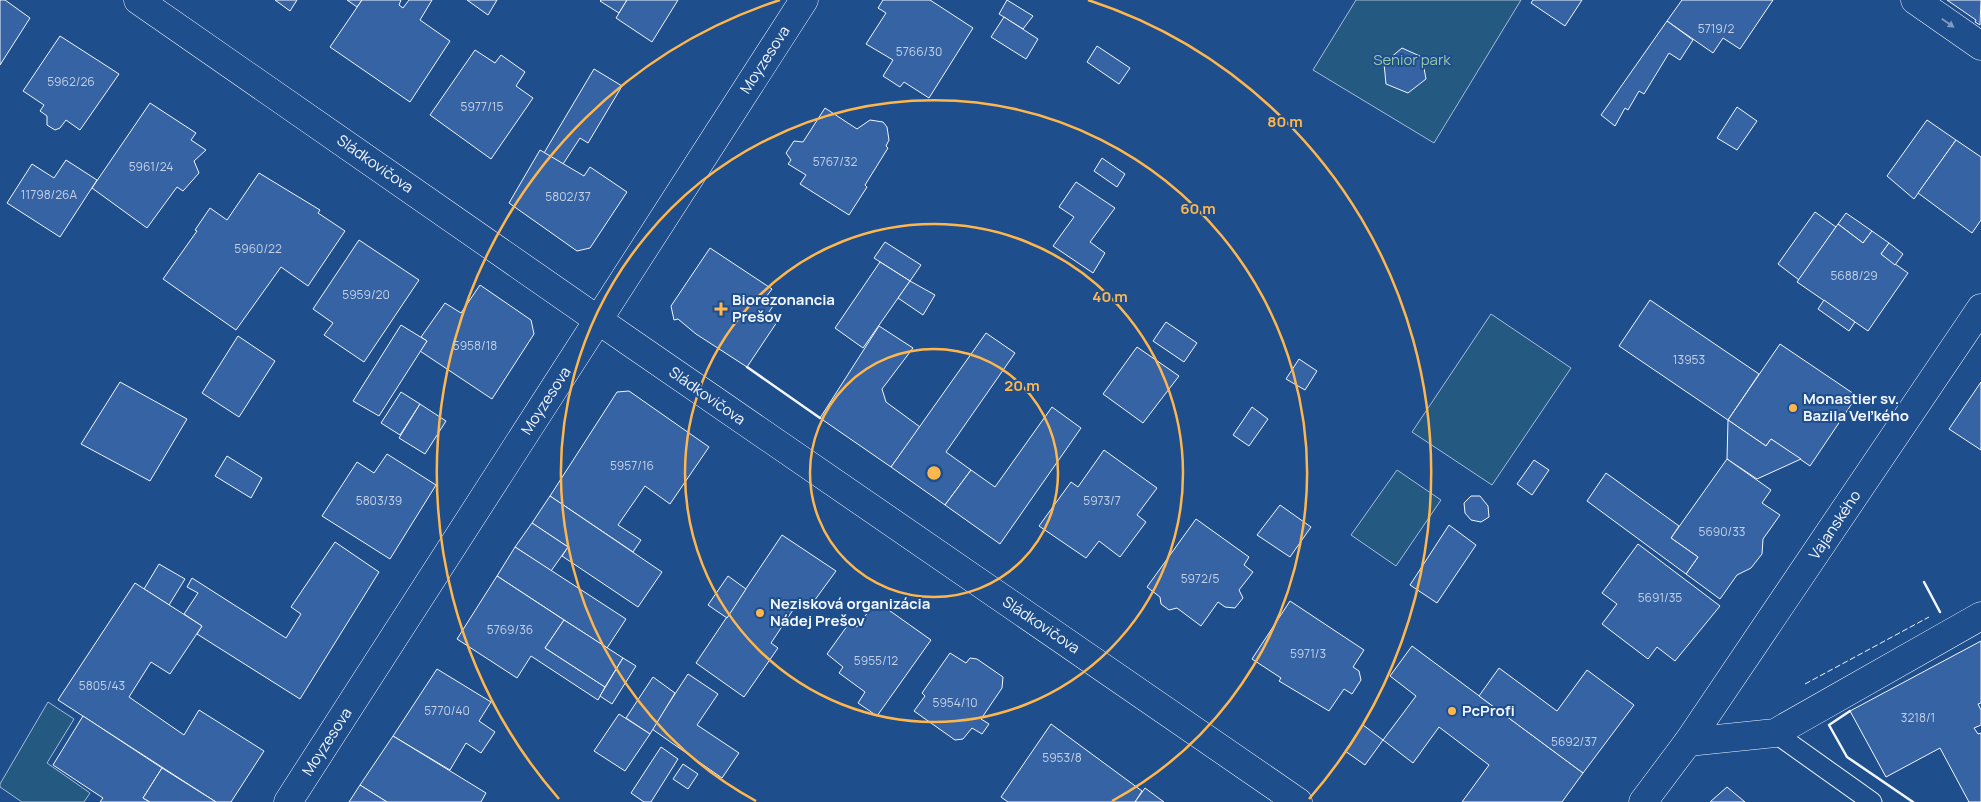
<svg xmlns="http://www.w3.org/2000/svg" width="1981" height="802" font-family="Manrope,sans-serif">
<rect width="100%" height="100%" fill="#1f4e8c"/>
<g fill="#245a82" stroke="#a8bbd7">
<polygon points="1356,0 1521,0 1434,143 1313,70"/>
<polygon points="1491,314 1571,368 1492,485 1412,432"/>
<polygon points="1397,470 1441,500 1396,566 1351,535"/>
<polygon points="48,702 74,719 47,763 90,793 84,802 22,802 0,787 0,784"/>
</g>
<g fill="#3563a3" stroke="#f2f6ff">
<polygon points="0,0 5,0 30,18 0,65"/>
<polygon points="275,0 297,0 290,11"/>
<polygon points="347,0 362,0 357,7"/>
<polygon points="362,0 401,0 399,5 403,8 409,0 432,0 420,20 450,41 410,102 330,47"/>
<polygon points="467,0 497,0 488,15"/>
<polygon points="601,0 627,0 619,13 600,1"/>
<polygon points="627,0 678,0 652,42 616,18"/>
<polygon points="883,0 930,0 973,28 929,98 904,82 900,87 883,76 893,60 866,44 886,13 878,8"/>
<polygon points="1007,0 1033,16 1023,29 999,14"/>
<polygon points="1533,0 1582,0 1565,26 1531,3"/>
<polygon points="1682,0 1773,0 1740,49 1723,38 1713,53 1667,21"/>
<polygon points="1947,0 1981,0 1980,25 1975,22 1976,20"/>
<polygon points="1004,17 1038,39 1026,59 991,37"/>
<polygon points="1667,21 1693,40 1680,60 1669,53 1644,94 1639,91 1628,110 1625,108 1615,126 1601,115"/>
<polygon points="60,36 119,74 80,130 66,120 60,128 55,130 47,125 47,116 40,111 44,105 23,91"/>
<polygon points="1097,46 1130,68 1119,84 1087,62"/>
<polygon points="1402,48 1422,57 1426,79 1408,93 1386,84 1384,63"/>
<polygon points="475,50 495,63 501,55 525,72 516,86 533,98 491,159 430,115"/>
<polygon points="594,69 622,86 588,143 580,138 563,164 544,153"/>
<polygon points="150,103 196,133 191,140 206,150 194,161 199,173 183,191 177,187 147,228 92,188"/>
<polygon points="1737,107 1757,121 1737,150 1717,138"/>
<polygon points="825,108 857,129 870,120 883,122 887,127 889,140 886,146 888,148 865,185 867,187 849,215 800,184 806,175 788,164 791,160 786,153 794,141 803,142"/>
<polygon points="1927,120 1956,140 1914,199 1887,176"/>
<polygon points="1956,140 1981,157 1981,220 1972,233 1918,193"/>
<polygon points="540,150 584,176 590,167 627,192 590,248 577,251 509,203"/>
<polygon points="1102,158 1125,174 1117,187 1094,171"/>
<polygon points="66,160 97,180 60,237 7,203 32,164 54,178"/>
<polygon points="259,173 320,210 318,213 345,231 308,286 281,267 236,330 163,279 197,231 195,230 210,208 227,220"/>
<polygon points="1076,182 1115,208 1090,242 1105,253 1093,273 1053,246 1074,217 1059,207"/>
<polygon points="1815,212 1836,227 1799,280 1778,264"/>
<polygon points="1846,213 1872,231 1863,243 1838,224"/>
<polygon points="1838,224 1863,243 1872,231 1889,243 1881,254 1908,273 1868,331 1797,282"/>
<polygon points="359,240 419,280 364,362 324,335 333,323 313,309"/>
<polygon points="885,242 921,265 910,281 874,258"/>
<polygon points="1889,243 1903,254 1895,265 1881,254"/>
<polygon points="710,248 772,289 766,297 775,303 769,312 779,319 747,367 696,334 678,319 674,320 671,306"/>
<polygon points="880,262 910,281 863,348 835,328"/>
<polygon points="910,281 935,295 923,315 898,298"/>
<polygon points="480,285 531,320 534,334 492,399 420,351 427,341 421,337 445,303 461,313"/>
<polygon points="1650,300 1759,374 1728,420 1619,346"/>
<polygon points="1824,300 1855,322 1849,331 1818,309"/>
<polygon points="1166,322 1197,343 1184,362 1153,341"/>
<polygon points="401,325 427,341 379,416 353,401"/>
<polygon points="879,326 913,348 882,389 886,402 920,427 891,467 820,418"/>
<polygon points="986,333 1015,353 946,452 971,470 945,505 891,467"/>
<polygon points="238,336 275,361 239,417 202,393"/>
<polygon points="1780,344 1857,396 1810,466 1771,439 1766,446 1728,420"/>
<polygon points="1137,347 1179,376 1143,423 1103,394"/>
<polygon points="1299,359 1317,371 1305,390 1286,379"/>
<polygon points="120,382 187,419 150,481 81,444"/>
<polygon points="1981,382 1981,450 1949,429"/>
<polygon points="629,391 709,447 670,504 645,486 618,525 641,540 633,552 550,496 617,392"/>
<polygon points="401,392 420,404 400,435 381,423"/>
<polygon points="420,404 446,421 425,454 399,438"/>
<polygon points="1052,407 1081,428 1000,544 945,505 971,470 995,487"/>
<polygon points="1252,407 1268,419 1249,446 1233,435"/>
<polygon points="1728,420 1766,446 1771,439 1801,459 1757,479 1727,459"/>
<polygon points="1104,450 1157,488 1137,515 1146,522 1120,557 1099,541 1086,558 1039,526 1071,482 1078,487"/>
<polygon points="387,454 436,485 390,559 322,516 357,462 374,473"/>
<polygon points="227,456 262,478 251,498 215,476"/>
<polygon points="1727,459 1771,490 1762,503 1780,515 1763,539 1762,554 1751,568 1737,575 1720,599 1686,574 1698,557 1671,538"/>
<polygon points="1534,460 1549,470 1532,495 1517,484"/>
<polygon points="1606,473 1679,526 1671,538 1698,557 1686,574 1587,501"/>
<polygon points="550,496 662,572 638,607 562,556 568,547 532,523"/>
<polygon points="1471,496 1480,496 1488,506 1489,517 1481,522 1471,520 1465,513 1464,503"/>
<polygon points="1280,505 1311,527 1290,557 1257,535"/>
<polygon points="1196,519 1249,557 1244,565 1253,572 1239,590 1243,598 1235,608 1225,607 1218,602 1201,626 1177,608 1169,610 1161,604 1160,597 1147,587"/>
<polygon points="532,523 568,547 551,571 515,547"/>
<polygon points="1449,525 1476,545 1437,603 1410,585"/>
<polygon points="782,535 836,571 809,608 799,601 771,643 778,648 744,697 696,663"/>
<polygon points="335,542 379,572 300,699 197,634 202,626 184,614 198,593 187,587 192,578 286,638 301,614 291,607"/>
<polygon points="1638,544 1720,606 1675,661 1657,647 1648,659 1602,624 1617,604 1602,593"/>
<polygon points="515,547 626,619 607,648 497,576"/>
<polygon points="159,564 185,579 169,605 144,589"/>
<polygon points="497,576 564,620 545,648 605,687 598,700 531,656 517,678 457,639"/>
<polygon points="728,576 746,589 727,618 708,605"/>
<polygon points="135,583 202,626 170,674 151,662 129,697 184,735 199,710 264,751 231,802 216,802 58,700"/>
<polygon points="876,601 931,640 877,716 858,703 865,692 839,673 843,667 827,654 850,622 857,627"/>
<polygon points="1290,601 1364,650 1353,667 1359,671 1361,680 1352,694 1344,689 1329,711 1279,681 1281,678 1252,659"/>
<polygon points="564,620 623,658 605,687 545,648"/>
<polygon points="1981,641 1981,703 1978,704 1981,710 1981,725 1974,728 1978,734 1981,733 1981,802 1969,802 1940,748 1886,777 1850,711"/>
<polygon points="1412,646 1583,773 1562,802 1462,802 1489,765 1439,727 1413,763 1383,740 1416,696 1390,676"/>
<polygon points="950,653 966,663 970,658 977,659 1003,677 1002,688 981,719 989,724 982,734 972,728 963,739 955,740 914,711 925,696 922,693"/>
<polygon points="623,658 636,666 612,704 600,696"/>
<polygon points="1499,668 1557,711 1587,670 1634,705 1583,773 1479,696"/>
<polygon points="437,669 491,702 479,721 495,732 481,753 466,743 450,770 393,736"/>
<polygon points="688,674 718,694 697,725 739,753 722,778 652,729"/>
<polygon points="653,677 675,693 650,734 626,718"/>
<polygon points="619,714 650,734 625,771 594,751"/>
<polygon points="83,716 162,768 143,798 150,802 100,802 103,798 53,765"/>
<polygon points="1051,724 1142,791 1135,802 1008,802 1001,797"/>
<polygon points="1363,725 1383,740 1365,765 1345,751"/>
<polygon points="393,736 486,793 481,802 387,802 360,785"/>
<polygon points="661,747 678,759 651,802 644,802 631,793"/>
<polygon points="683,764 698,774 688,789 673,779"/>
<polygon points="162,768 216,802 150,802 143,798"/>
<polygon points="360,785 387,802 349,802"/>
<polygon points="1727,787 1745,802 1710,802"/>
<polygon points="1145,788 1164,802 1135,802"/>
</g>
<g fill="none" stroke-linecap="round" stroke-linejoin="round">
<g stroke="#f2f6ff" stroke-width="21">
<polyline id="service" points="1775,733 1872,802"/>
</g>
<g stroke="#f2f6ff" stroke-width="29">
<g id="minor">
<polyline points="138,0 624,338 1298,802"/>
<polyline points="1915,0 1981,46"/>
<polyline points="1688,742 1775,733 1981,616"/>
<polyline points="288,802 804,0"/>
<polyline points="1643,802 1688,742 1981,308"/>
</g>
</g>
<use href="#service" stroke="#1f4e8c" stroke-width="19"/>
<use href="#minor" stroke="#1f4e8c" stroke-width="28"/>
<polyline stroke="#f2f6ff" stroke-width="1" stroke-dasharray="6 2.5" stroke-linecap="butt" points="1805,684 1929,617"/>
<g stroke="#f2f6ff" stroke-width="2.5">
<polyline points="747,367 820,418"/>
<polyline points="1924,582 1940,612"/>
<polyline points="1850,711 1829,725 1847,757 1913,802"/>
</g>
</g>
<defs><path id="oneway-solid" d="M-6-.8H1V-3.2L6.5 0L1 3.2V.8H-6Z" transform="scale(1.25)"/></defs>
<use fill="#7e9ac0" href="#oneway-solid" transform="translate(1948 23) rotate(35)"/>
<g fill="none" stroke="#ffb74d" stroke-width="2.5">
<circle cx="934" cy="473" r="124"/>
<circle cx="934" cy="473" r="249"/>
<path d="M756 801A373 373 0 1 1 1112 801"/>
<path d="M559 799A497 497 0 0 1 780 0M1088 0A497 497 0 0 1 1309 799"/>
</g>
<g fill="#ffb74d" stroke="#1f4e8c" stroke-width="2">
<path d="M718.5 301.5h5v5h5v5h-5v5h-5v-5h-5v-5h5z"/>
<circle cx="1793" cy="408" r="5"/>
<circle cx="760" cy="613" r="5"/>
<circle cx="1452" cy="711" r="5"/>
</g>
<g text-anchor="middle" stroke-width="4" stroke-linejoin="round" paint-order="stroke">
<g font-size="12" fill="#c3d1e8">
<text x="1716" y="33">5719/2</text>
<text x="919" y="56">5766/30</text>
<text x="71" y="86">5962/26</text>
<text x="482" y="111">5977/15</text>
<text x="835" y="166">5767/32</text>
<text x="151" y="171">5961/24</text>
<text x="49" y="199">11798/26A</text>
<text x="568" y="201">5802/37</text>
<text x="258" y="253">5960/22</text>
<text x="1854" y="280">5688/29</text>
<text x="366" y="299">5959/20</text>
<text x="475" y="350">5958/18</text>
<text x="1689" y="364">13953</text>
<text x="632" y="470">5957/16</text>
<text x="379" y="505">5803/39</text>
<text x="1102" y="505">5973/7</text>
<text x="1722" y="536">5690/33</text>
<text x="1200" y="583">5972/5</text>
<text x="1660" y="602">5691/35</text>
<text x="510" y="634">5769/36</text>
<text x="1308" y="658">5971/3</text>
<text x="876" y="665">5955/12</text>
<text x="102" y="690">5805/43</text>
<text x="955" y="707">5954/10</text>
<text x="447" y="715">5770/40</text>
<text x="1918" y="722">3218/1</text>
<text x="1574" y="746">5692/37</text>
<text x="1062" y="762">5953/8</text>
</g>
<g font-size="15" fill="#f2f6ff" stroke="#1f4e8c">
<text transform="translate(765 60) rotate(-57)" y="5">Moyzesova</text>
<text transform="translate(375 164) rotate(35)" y="5">Sládkovičova</text>
<text transform="translate(707 396) rotate(35)" y="5">Sládkovičova</text>
<text transform="translate(546 401) rotate(-57)" y="5">Moyzesova</text>
<text transform="translate(1835 525) rotate(-56)" y="5">Vajanského</text>
<text transform="translate(1041 625) rotate(34)" y="5">Sládkovičova</text>
<text transform="translate(327 742) rotate(-57)" y="5">Moyzesova</text>
</g>
<g font-size="15" fill="#97c8a6" stroke="#1f4e8c">
<text x="1412" y="65">Senior park</text>
</g>
<g font-size="15" font-weight="bold" fill="#f2f6ff" stroke="#1f4e8c" text-anchor="start">
<text x="732" y="305">Biorezonancia<tspan x="732" dy="17">Prešov</tspan></text>
<text x="1803" y="404">Monastier sv.<tspan x="1803" dy="17">Bazila Veľkého</tspan></text>
<text x="770" y="609">Nezisková organizácia<tspan x="770" dy="17">Nádej Prešov</tspan></text>
<text x="1462" y="716">PcProfi</text>
</g>
</g>
<circle cx="934" cy="473" r="8" fill="#ffb74d" stroke="#1f4e8c" stroke-width="2.5"/>
<g font-size="15" text-anchor="middle" font-weight="bold" fill="#ffb74d" stroke="#1f4e8c" stroke-width="4" stroke-linejoin="round" paint-order="stroke">
<text x="1285" y="127">80 m</text>
<text x="1198" y="214">60 m</text>
<text x="1110" y="302">40 m</text>
<text x="1022" y="391">20 m</text>
</g>
</svg>
